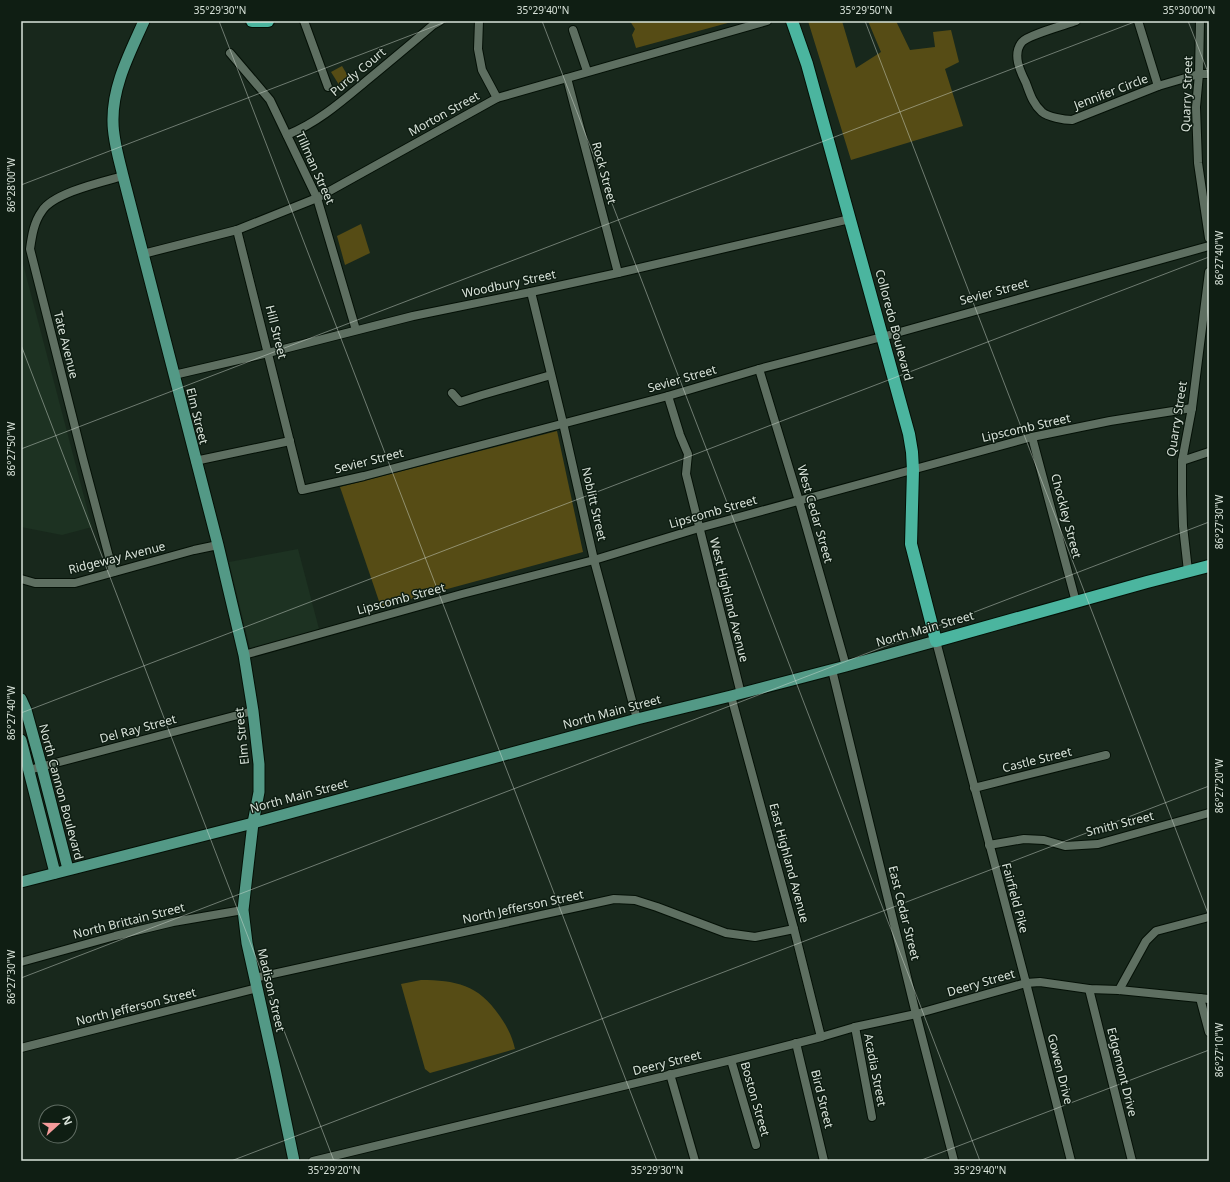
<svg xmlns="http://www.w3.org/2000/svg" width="1230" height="1182" font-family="'Noto Sans',sans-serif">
<rect width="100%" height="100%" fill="#18281c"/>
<g fill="#1d3222">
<polygon points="21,264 23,264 92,527 62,535 21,527"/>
<polygon points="298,549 319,629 250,648 229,562"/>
</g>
<g fill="#564c15">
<polygon points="630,21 735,21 636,48 632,35 635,29"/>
<polygon points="808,21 842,21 856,68 881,52 868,21 896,21 910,50 935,47 933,32 951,30 959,62 945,69 963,126 851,160"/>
<polygon points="342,66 351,81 341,88 331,72"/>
<polygon points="361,224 370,253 345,265 337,236"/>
<polygon points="557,431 583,552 381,607 340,487"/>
<path d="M421,980C455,980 479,985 499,1015C507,1026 512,1036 515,1049L430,1073L425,1069L401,984Z"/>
</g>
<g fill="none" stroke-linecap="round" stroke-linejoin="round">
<g stroke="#041006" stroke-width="10">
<g id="minor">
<polyline points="304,21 328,87"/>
<polyline points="479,21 478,49 482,70 497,98"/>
<path d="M1076,21C1065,25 1028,35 1022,42C1012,54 1020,71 1026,83C1030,94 1033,104 1042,112C1048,117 1064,120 1072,120L1158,86L1138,21"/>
<polyline points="1200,21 1199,74 1196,107 1198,163 1209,238"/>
<polyline points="573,30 587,71"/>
<polyline points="230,53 270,100 317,198 356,330"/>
<polyline points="567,78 618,273"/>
<polyline points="1158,86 1199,74 1209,74"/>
<path d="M287,135C317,123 341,102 365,82C388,63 411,44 433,25L440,21"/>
<polyline points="237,230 302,490 364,476 668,396 759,369 882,337 1209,246"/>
<polyline points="143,254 237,230 317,198 497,98 767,21"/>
<polyline points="531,292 563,423 594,560 637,719"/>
<polyline points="759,369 799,501 846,666"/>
<polyline points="174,375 268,353 413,316 531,292 618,273 850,219"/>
<polyline points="452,393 460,402 482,395 551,375"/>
<polyline points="668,396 680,435 688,454 686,474 741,694"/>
<polyline points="1032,437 1076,602"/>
<polyline points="195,461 290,441"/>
<polyline points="1182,461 1209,452"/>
<polyline points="1188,571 1183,526 1182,494 1182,461 1192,408 1209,272"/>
<path d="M113,572L83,459L30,249C32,235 34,222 42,211C53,193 102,182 123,176"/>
<polyline points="21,579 35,583 75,583 194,550 218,545"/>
<polyline points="936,641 1026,983 1040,982 1089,989 1119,990 1209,999"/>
<polyline points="244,655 462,594 594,560 699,528 1032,437 1110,421 1192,408"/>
<polyline points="832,670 916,1014 954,1161"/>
<polyline points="731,696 794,929 821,1037"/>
<polyline points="29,770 253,711"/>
<polyline points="974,788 1106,755"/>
<polyline points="989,845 1024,839 1044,840 1065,846 1098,844 1209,813"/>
<polyline points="21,962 115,936 173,922 243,910"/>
<polyline points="254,978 614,899 635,900 657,907 726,933 755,937 794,929"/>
<polyline points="1089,989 1132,1161"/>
<polyline points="1119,990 1146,941 1156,931 1209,917"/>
<polyline points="1200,998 1209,1032"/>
<polyline points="855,1027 872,1117"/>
<polyline points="796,1043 824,1161"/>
<polyline points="21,1048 257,988"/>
<polyline points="731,1060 756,1145"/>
<polyline points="670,1074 695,1161"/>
<polyline points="313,1161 731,1060 821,1037 855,1027 916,1014 1026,983 1071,1161"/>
</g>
</g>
<g stroke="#041006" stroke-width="13">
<g id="major">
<path d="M144,21C130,53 112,86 113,122C113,140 119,159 123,176L218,545L244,655L253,711L259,764V792L253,823L243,910L247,943L275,1069L294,1161"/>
<polyline points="21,699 26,710 42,768 68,869"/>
<polyline points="21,740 55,873"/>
<polyline points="21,882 253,823 637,719 731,696 846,666 936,641"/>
</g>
</g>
<g stroke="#041006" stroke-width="14">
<g id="highway">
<polyline points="252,21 268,21"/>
<polyline points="792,21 807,64 909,434 912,452 913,470 911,544 936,641 1147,582 1209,566"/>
</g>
</g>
<use href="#minor" stroke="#5e6f61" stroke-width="8"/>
<use href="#major" stroke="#539986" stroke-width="11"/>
<use href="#highway" stroke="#4bb59f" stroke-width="12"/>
</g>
<path fill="none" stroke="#d9e3da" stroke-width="1" stroke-opacity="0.45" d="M219,21L657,1161M542,21L980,1161M865,21L1209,916M1188,21L1209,75M21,185L448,21M21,345L334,1161M21,449L1137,21M21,713L1209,257M21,978L1209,522M231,1161L1209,786M919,1161L1209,1050"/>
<g text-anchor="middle" stroke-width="3" stroke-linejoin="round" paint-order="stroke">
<g font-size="12" fill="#d9e3da" stroke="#0f1e13">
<text transform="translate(358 72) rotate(-40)" y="4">Purdy Court</text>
<text transform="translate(1111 92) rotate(-21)" y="4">Jennifer Circle</text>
<text transform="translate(1187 94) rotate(-88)" y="4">Quarry Street</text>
<text transform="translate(444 114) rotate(-29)" y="4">Morton Street</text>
<text transform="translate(315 168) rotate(66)" y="4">Tillman Street</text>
<text transform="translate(604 173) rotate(75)" y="4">Rock Street</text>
<text transform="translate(509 284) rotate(-12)" y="4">Woodbury Street</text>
<text transform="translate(994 292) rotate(-15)" y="4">Sevier Street</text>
<text transform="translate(894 325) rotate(75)" y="4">Colloredo Boulevard</text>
<text transform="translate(276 332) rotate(76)" y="4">Hill Street</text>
<text transform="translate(66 345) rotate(76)" y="4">Tate Avenue</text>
<text transform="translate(682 379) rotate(-16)" y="4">Sevier Street</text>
<text transform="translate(197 416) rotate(76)" y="4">Elm Street</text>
<text transform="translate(1177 419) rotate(-81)" y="4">Quarry Street</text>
<text transform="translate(1026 428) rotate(-13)" y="4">Lipscomb Street</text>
<text transform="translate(369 461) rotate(-14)" y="4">Sevier Street</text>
<text transform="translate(594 504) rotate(77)" y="4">Noblitt Street</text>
<text transform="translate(713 512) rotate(-16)" y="4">Lipscomb Street</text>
<text transform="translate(815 514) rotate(74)" y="4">West Cedar Street</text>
<text transform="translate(1066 516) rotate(75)" y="4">Chockley Street</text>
<text transform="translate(117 558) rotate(-14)" y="4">Ridgeway Avenue</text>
<text transform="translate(401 599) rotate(-15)" y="4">Lipscomb Street</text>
<text transform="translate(729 600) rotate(76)" y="4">West Highland Avenue</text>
<text transform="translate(925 629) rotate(-16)" y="4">North Main Street</text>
<text transform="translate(612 712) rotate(-15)" y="4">North Main Street</text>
<text transform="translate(138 729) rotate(-15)" y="4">Del Ray Street</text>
<text transform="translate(242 736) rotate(-96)" y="4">Elm Street</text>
<text transform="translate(1037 760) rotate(-14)" y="4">Castle Street</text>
<text transform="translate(61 792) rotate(75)" y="4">North Cannon Boulevard</text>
<text transform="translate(299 796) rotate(-15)" y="4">North Main Street</text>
<text transform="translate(1120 824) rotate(-14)" y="4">Smith Street</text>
<text transform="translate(789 863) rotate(75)" y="4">East Highland Avenue</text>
<text transform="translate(1015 898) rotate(75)" y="4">Fairfield Pike</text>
<text transform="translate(523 907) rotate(-12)" y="4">North Jefferson Street</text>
<text transform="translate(904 913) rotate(76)" y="4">East Cedar Street</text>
<text transform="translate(129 921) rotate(-14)" y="4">North Brittain Street</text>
<text transform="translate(981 983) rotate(-16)" y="4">Deery Street</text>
<text transform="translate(271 990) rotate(77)" y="4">Madison Street</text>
<text transform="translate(136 1007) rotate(-14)" y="4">North Jefferson Street</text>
<text transform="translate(667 1063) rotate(-14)" y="4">Deery Street</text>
<text transform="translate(1060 1069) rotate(76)" y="4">Gowen Drive</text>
<text transform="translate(875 1070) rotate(79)" y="4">Acadia Street</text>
<text transform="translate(1122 1072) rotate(76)" y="4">Edgemont Drive</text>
<text transform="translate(755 1099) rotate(74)" y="4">Boston Street</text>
<text transform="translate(822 1099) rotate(76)" y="4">Bird Street</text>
</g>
</g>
<rect width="1230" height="1182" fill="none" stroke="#0f1e13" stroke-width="44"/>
<g transform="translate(58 1124) rotate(69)"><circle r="19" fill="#0f1e13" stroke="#606d63"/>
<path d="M0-3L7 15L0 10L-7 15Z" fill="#f59b9a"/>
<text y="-6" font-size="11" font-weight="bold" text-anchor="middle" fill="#d9e3da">N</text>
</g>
<rect x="22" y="22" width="1186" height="1138" fill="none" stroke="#d9e3da" stroke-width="1.5"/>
<g font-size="10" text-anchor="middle" fill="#d9e3da">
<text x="220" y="14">35°29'30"N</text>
<text x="543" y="14">35°29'40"N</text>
<text x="866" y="14">35°29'50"N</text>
<text x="1189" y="14">35°30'00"N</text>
<text transform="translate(11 185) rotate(-90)" y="4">86°28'00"W</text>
<text transform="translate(1219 258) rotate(-90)" y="4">86°27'40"W</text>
<text transform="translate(11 449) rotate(-90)" y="4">86°27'50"W</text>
<text transform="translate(1219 522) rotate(-90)" y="4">86°27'30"W</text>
<text transform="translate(11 713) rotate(-90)" y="4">86°27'40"W</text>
<text transform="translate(1219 786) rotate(-90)" y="4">86°27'20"W</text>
<text transform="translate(11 977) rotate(-90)" y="4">86°27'30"W</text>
<text transform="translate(1219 1050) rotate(-90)" y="4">86°27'10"W</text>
<text x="334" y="1174">35°29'20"N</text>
<text x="657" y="1174">35°29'30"N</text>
<text x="980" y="1174">35°29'40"N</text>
</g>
</svg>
